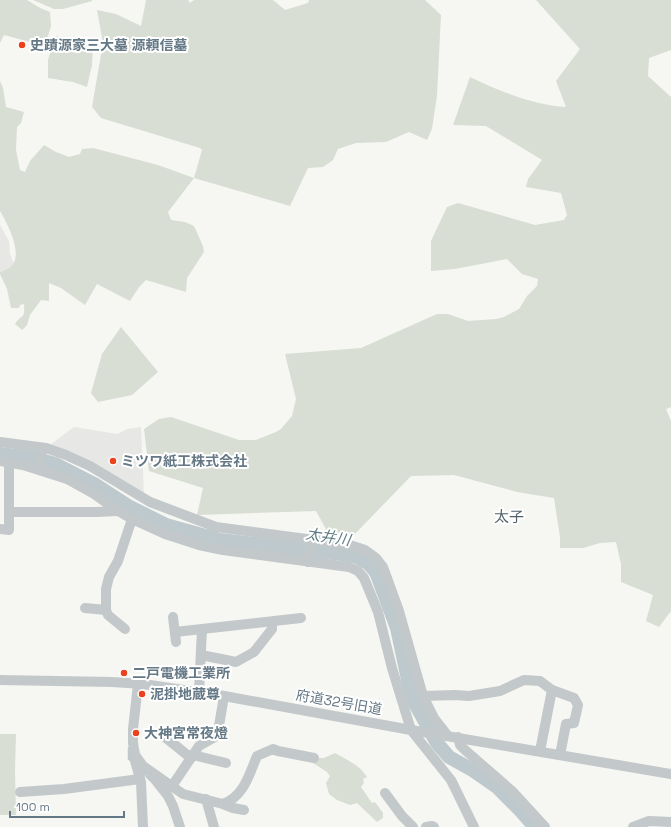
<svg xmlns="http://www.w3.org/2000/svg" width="671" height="827" font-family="'Space Grotesk','Noto Sans JP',sans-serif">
<rect width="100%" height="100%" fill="#f6f6f2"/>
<g fill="#e7e8e6">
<polygon points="0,225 9,241 10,254 14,264 13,266 0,272"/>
<polygon points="75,427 117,434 127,429 141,427 144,495 50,445 71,429"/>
</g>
<g fill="#d8ded3">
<polygon points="0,0 27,0 40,8 50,12 51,26 45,46 4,35 0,43"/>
<polygon points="33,0 92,0 92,1 63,9 54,9"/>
<path d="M146,0H188L190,3L194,0H273L285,10L308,3L309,0H425L441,15L437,95L432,129L427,140L409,132L386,142L356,143L338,149L333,160L323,167L308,168L290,206L194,178L168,212L171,220L185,222L194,226L203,246L204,252L187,278L186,292L146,280L139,287L130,301L97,284L85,305L61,288L49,283V301L41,300L30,315L27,325L22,330L15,324C22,313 25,321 24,304L20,305L19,308H11L7,289L0,274V272C4,270 11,268 13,264C22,251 7,223 0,211V81L3,88L6,107L24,112L21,123L17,127L16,150L20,170L25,172L30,161L44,145L56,152L69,157L80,154L82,149L93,148L158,165L194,178L202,150L200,148L101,118L92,107L103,43L97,10L116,14L141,26Z"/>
<path d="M536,0H671V50L649,58L648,76L671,97V407L666,409L671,421V611L659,627L646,621L653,595L621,582V564L616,542L600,543L583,548H560V537L554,498L517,492L454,475L411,476L352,537L327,531L316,511L197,515L203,488L149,471L144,429L159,419L171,417L239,440H256L276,432L281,429L292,416L296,399L285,354L361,348L437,314H448L468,321L496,319L504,317L519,309L527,296L537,286L538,279L522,274L507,259L455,269L431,271V241L447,207L458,203L535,225L564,220L567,215L561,193L526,187L528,179L542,160L486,126L453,125L470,77C499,91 533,105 566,107L556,81L580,49Z"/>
<polygon points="55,36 76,40 93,41 92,65 87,87 73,82 48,78 48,60"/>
<polygon points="121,327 158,372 132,395 98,402 91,393 102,354"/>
<polygon points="0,734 16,734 15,771 16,815 0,815"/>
<path d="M335,753C345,759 360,765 367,777L363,779L364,783L361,787L372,803L375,802L383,813V818L377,822L357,803L350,805L337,800L329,794L326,783L330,776L327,772L313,763L319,758H324Z"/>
</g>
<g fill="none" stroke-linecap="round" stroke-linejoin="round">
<g stroke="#bdc9cd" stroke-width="2.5">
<polyline points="129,748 129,759 132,761"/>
<polyline points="141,770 150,780"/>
</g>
<polyline stroke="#bdc9cd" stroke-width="14" points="0,454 33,458 55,464 94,484 128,506 166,525 220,540 342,554 357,557 368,563 376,572 397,628 412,698 437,743 449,757 474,771 497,787 520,810 535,827"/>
<g stroke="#c3c8ca" stroke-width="10">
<polyline points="0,442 46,448 66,455 90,466 150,502 216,527 322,541 353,546 365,550 376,558 383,567 399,611 423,696 434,718 448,736"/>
<polyline points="0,461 23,465 67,479 94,494 118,511 132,519 165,534 199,545 223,550 349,567 358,571 364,578 378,612 392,668 411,730 451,780 474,827"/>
<polyline points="38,469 43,448"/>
<polyline points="9,512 96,512 118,511"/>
<polyline points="0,529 9,530 9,463"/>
<polyline points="308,562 311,540"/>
<polyline points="85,608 106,610"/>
<polyline points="173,617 176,642"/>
<polyline points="125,629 108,615 106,610 106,589 109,577 118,561 132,519"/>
<polyline points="175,632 301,618"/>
<polyline points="201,655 236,662 254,652 272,629 272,622"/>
<polyline points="0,680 112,682 143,684 224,696 411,730 671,774"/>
<polyline points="138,684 133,729 133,743 135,755 135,761 141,782 143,827"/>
<polyline points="199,692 202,629"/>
<polyline points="423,696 455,695 469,696 500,691 524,680 540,681 552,690 574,698 578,705 574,723 566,724 560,755"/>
<polyline points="160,733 191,758"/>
<polyline points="458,737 460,745 465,750 512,791 545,827"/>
<polyline points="540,751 552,690"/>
<path d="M135,755L143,766L183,794L223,804C244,796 249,775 257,756L273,749L278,751L314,758"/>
<polyline points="193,755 226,763"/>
<polyline points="153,777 168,796 173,806 180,827"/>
<polyline points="172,786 199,746 215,737 218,732 224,696"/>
<polyline points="20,792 64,789 140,779"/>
<polyline points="385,793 402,816 413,827"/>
<polyline points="206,799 214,827"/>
<polyline points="223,804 233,808 244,810"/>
<polyline points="426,827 432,826 434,827"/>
<polyline points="633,827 649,821 671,822"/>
</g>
</g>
<g fill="#eb411e" stroke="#fff" stroke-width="1.5">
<circle cx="22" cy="45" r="4"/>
<circle cx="113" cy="461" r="4"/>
<circle cx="124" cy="673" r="4"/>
<circle cx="142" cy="694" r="4"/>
<circle cx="136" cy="733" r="4"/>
</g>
<g text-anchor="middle" stroke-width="4" stroke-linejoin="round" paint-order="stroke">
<g font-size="14" font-weight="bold" fill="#647885" stroke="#fff" text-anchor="start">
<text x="30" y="50">史蹟源家三大墓 源頼信墓</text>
<text x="121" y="466">ミツワ紙工株式会社</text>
<text x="132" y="678">二戸電機工業所</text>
<text x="150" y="699">泥掛地蔵尊</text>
<text x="144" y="738">大神宮常夜燈</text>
</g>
<g font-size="14" fill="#647885" stroke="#fff">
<text transform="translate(339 702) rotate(10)" y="5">府道32号旧道</text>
</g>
<g font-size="15" fill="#52616a" stroke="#fff">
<text x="509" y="522">太子</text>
</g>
<g font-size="15" font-style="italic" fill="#5f7b82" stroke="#fff">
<text transform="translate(328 537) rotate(9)" y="5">太井川</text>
</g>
</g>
<path d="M10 811v6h114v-6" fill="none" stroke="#647885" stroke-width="2"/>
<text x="16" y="811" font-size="12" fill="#647885" stroke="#ffffff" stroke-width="3" paint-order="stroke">100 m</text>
</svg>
